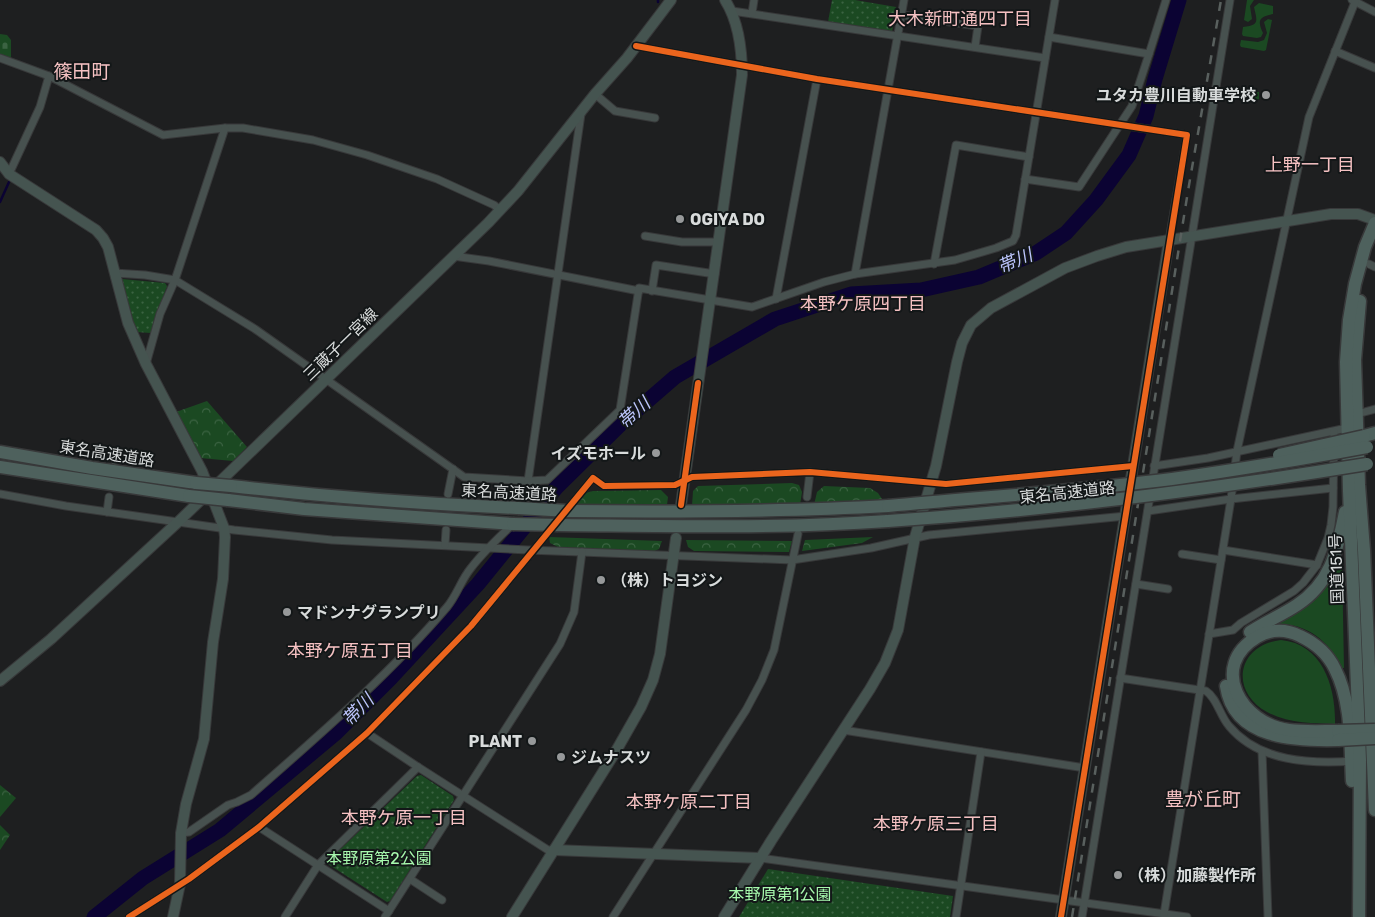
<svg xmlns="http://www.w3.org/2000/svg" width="1375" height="917" font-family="Rubik,'Noto Sans JP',sans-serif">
<defs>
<pattern id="forest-crowns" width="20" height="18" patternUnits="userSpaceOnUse" patternTransform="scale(1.25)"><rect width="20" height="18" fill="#1b4922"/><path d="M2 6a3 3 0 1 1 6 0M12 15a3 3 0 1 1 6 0" fill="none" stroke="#3b6342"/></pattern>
<pattern id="cemetery-stones" width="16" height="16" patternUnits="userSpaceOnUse" patternTransform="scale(1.25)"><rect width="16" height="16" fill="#1b4922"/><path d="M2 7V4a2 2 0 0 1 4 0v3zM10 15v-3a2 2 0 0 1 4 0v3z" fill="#3b6342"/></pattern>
<pattern id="park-dots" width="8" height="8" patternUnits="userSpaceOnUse" patternTransform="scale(1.25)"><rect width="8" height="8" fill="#1b4922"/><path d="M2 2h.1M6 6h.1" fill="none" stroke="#3b6342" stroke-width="1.8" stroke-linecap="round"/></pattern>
</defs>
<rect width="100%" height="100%" fill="#1e1f20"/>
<g fill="#1b4922">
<polygon points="1247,0 1254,0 1250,6 1252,19 1248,22 1244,20"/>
<path d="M1259,3L1273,6V14C1259,17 1257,20 1263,33L1261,37L1257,38L1243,36L1242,34L1243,27C1260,25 1257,21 1254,7Z"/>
<polygon points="1268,19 1272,20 1266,50 1264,51 1241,47 1240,45 1241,40 1258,42 1264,40 1267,33 1264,22"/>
<polygon points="1235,88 1245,90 1245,97 1249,97 1250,91 1259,92 1259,99 1255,101 1233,97 1232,95"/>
<path d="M1339,559L1342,562L1344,668H1342C1328,638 1303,621 1270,624Z"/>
<path d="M1281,640C1323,644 1336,688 1335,724C1313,723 1288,724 1267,712C1229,691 1237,645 1281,640Z"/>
</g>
<g fill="url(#forest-crowns)">
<polygon points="207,401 247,447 233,461 200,458 176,412"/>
<polygon points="792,483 799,485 802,492 800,505 692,506 693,491 698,486"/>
<polygon points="824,486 870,488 878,493 884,502 814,505 817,492"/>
<polygon points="661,490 668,497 667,505 575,504 585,493 593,491"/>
<polygon points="549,537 662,541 659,549 652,552 560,548 550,543"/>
<polygon points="873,537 862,543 802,551 805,540"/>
<polygon points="686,540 792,541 789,552 694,551 688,547"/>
<polygon points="0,785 16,798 0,817"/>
<polygon points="0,825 10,835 0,850"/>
</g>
<polygon fill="url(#cemetery-stones)" points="0,34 7,35 11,40 11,59 0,55"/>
<g fill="url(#park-dots)">
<polygon points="832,0 855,0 896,7 892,32 828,22"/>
<polygon points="122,279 165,283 167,286 151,333 136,332 131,321 120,281"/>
<polygon points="421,775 453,796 454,800 390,901 387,902 328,864 328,861 417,776"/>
<polygon points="768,869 953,896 950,917 739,917"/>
</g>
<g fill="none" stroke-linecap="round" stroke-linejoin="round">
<g stroke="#0b0333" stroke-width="2.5">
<polyline points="658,0 658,2"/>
<polyline points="0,202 9,182"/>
</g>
<polyline stroke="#0b0333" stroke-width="15" points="94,917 143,878 220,830 336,733 391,678 478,584 556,488 622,423 675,377 775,319 851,294 921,290 979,277 1036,253 1066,233 1096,200 1129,155 1146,116 1155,79 1179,0"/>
<g stroke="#38393a" stroke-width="9">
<g id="street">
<polyline points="1352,0 1375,12"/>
<polyline points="732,11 1045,58"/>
<polyline points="752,13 754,0"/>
<polyline points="902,15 978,26 975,47"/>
<polyline points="636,46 817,79 1187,135 1169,241"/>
<polyline points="1335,51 1375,68"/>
<polyline points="1149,54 1166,0"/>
<polyline points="0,58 49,76 163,135 225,128 243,128 313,140 367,155 437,179 494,205 500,210"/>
<polyline points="595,94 615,111 655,118"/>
<polyline points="9,174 40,107 49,76"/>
<polyline points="1025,179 1079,187 1132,106 1149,54 1049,37"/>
<polyline points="645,236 682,242 719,242"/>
<polyline points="453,256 489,261 639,291"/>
<polyline points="934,264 956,145 1029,157"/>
<polyline points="1369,264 1375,267"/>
<polyline points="114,273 145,275 175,280 255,329 464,477 528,481 581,114"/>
<polyline points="855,274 904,0"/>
<polyline points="652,291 656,265 715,274"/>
<polyline points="776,299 817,79"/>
<polyline points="146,364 160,314 175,280 225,128"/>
<polyline points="1357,414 1375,409"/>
<polyline points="115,461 115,453"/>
<polyline points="1154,466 1208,458 1347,428"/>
<polyline points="528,481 547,480 620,410 639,288 752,307 824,282 855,274 955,260 996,248 1013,241 1016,235 1055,0"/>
<polyline points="0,494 66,506 234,530 332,540 528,550 792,560 871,548 929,535 1126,516"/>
<polyline points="448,494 453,469"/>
<polyline points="807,497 810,472"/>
<polyline points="1148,511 1231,499 1333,488"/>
<polyline points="107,512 109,497"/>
<polyline points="445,545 446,530"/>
<polyline points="1223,550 1317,565"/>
<polyline points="1182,554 1221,560"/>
<polyline points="1136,584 1168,589"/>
<polyline points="1209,634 1233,630 1241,623 1294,591 1303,583 1317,565 1328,538 1331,525 1333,507 1334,432"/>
<path d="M1120,678L1206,691C1217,698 1220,716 1229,726C1259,762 1310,764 1354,761"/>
<polyline points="843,730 1085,768"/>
<polyline points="367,733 418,767 548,850 554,850"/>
<polyline points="1262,751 1268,917"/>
<polyline points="259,827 389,911"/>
<path d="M181,833L189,832L228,805L237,802L251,795C319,735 388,676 447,607C457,595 461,580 471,568C483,552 498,538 513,524"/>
<polyline points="760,858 1187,917"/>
<polyline points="410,879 442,900"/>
<polyline points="1164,914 1231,499 1237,451 1309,117 1355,2"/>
<polyline points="129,917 189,879 259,827 367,733 471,626 593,478 604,486 675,485 692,477 810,472 946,484 1133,466"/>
<polyline points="285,917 318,865 418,767"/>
<polyline points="385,917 560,644 574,612 582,552"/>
<polyline points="613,917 746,710 762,680 774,650 798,534"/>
<polyline points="956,917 981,752"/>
<polyline points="1082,917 1230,0"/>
</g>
</g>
<g stroke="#38393a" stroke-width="12">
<g id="secondary">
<polyline points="0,162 9,174 96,230 103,238 108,247 128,323 146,364 202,471 224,528 225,537 223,579 213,642 204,739 186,804 181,833 180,884 173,917"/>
<path d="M681,505L742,75C742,49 739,22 725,0"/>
<polyline points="0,681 51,639 178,522 488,223 518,191 595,94 627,58 671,0"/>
<polyline points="554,850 760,858"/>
<polyline points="512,917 616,751 641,707 653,680 660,654 676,538"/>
<polyline points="724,917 771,841 870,689 885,663 898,630 915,537 936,466 957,362 962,343 971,325 991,308 1065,268 1097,256 1126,247 1331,214 1358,214 1375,220"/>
<polyline points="1061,917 1169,241"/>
</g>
</g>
<g stroke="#38393a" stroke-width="15">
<g id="highway">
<polyline points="1360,301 1355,360 1359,485 1364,550 1375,810"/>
<polyline points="1364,436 1375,433"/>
<polyline points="0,452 92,468 196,483"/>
<polyline points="0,467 189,496"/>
<path d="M231,486C327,497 422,504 518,508"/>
<polyline points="228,500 304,509 513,524"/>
<path d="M568,511C675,512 782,512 888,506"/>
<path d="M558,525C668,526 778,529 888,521"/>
<path d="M1250,632C1265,622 1282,615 1297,605C1332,582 1337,550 1345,512"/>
<path d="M1226,686C1234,740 1297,741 1338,740"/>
<path d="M1338,731C1322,731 1304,732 1289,730C1241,724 1208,666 1257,637C1271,629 1286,629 1300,636C1315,643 1328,654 1335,669C1352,702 1350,745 1352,781"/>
<polyline points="1359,917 1360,760 1349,491 1346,362 1349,320 1355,284 1365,247 1375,223"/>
</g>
</g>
<use href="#street" stroke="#47514f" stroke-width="7"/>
<use href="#secondary" stroke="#455450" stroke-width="10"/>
<use href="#highway" stroke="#4e615d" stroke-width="12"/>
<polyline stroke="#59605e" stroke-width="2.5" stroke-dasharray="9 9" stroke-linecap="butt" points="1072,917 1188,191 1221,0"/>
<g stroke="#38393a" stroke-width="15" stroke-linecap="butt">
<g id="highway-bridge">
<polyline points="1279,455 1364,436"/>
<polyline points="196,483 231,486"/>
<polyline points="189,496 228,500"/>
<path d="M888,506C983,497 1078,491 1172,479C1237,470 1302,459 1367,447"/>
<polyline points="518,508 568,511"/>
<path d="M888,521C1049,510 1208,490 1367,464"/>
<polyline points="513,524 558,525"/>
<polyline points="1338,731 1375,730"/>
<polyline points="1338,740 1375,738"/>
</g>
</g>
<use href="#highway-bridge" stroke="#4e615d" stroke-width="12"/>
<g stroke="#131718" stroke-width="9">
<g id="cycleway">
<polyline points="636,46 817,79 1187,135 1061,917"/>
<polyline points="681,505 698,383"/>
<polyline points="129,917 189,879 259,827 367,733 471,626 593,478 604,486 675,485 692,477 810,472 946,484 1133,466"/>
</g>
</g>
<use href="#cycleway" stroke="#eb651d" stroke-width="6"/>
</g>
<g fill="#97999a" stroke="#131718" stroke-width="2">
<circle cx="1266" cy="95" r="5"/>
<circle cx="680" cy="219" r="5"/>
<circle cx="656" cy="453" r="5"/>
<circle cx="601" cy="580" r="5"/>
<circle cx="287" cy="612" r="5"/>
<circle cx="532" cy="741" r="5"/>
<circle cx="561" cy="757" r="5"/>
<circle cx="1118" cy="875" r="5"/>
</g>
<g text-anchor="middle" stroke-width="4" stroke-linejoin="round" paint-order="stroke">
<g font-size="16" font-weight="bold" fill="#d8dbdb" stroke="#131718" text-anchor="start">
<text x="1256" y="101" text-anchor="end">ユタカ豊川自動車学校</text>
<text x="690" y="225">OGIYA DO</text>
<text x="646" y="459" text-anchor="end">イズモホール</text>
<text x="611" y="586">（株）トヨジン</text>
<text x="297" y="618">マドンナグランプリ</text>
<text x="522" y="747" text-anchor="end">PLANT</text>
<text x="571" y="763">ジムナスツ</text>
<text x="1128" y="881">（株）加藤製作所</text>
</g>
<g font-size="16" fill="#d8dbdb" stroke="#131718">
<text transform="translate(340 344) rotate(-44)" y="6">三蔵子一宮線</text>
<text transform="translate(107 453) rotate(9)" y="6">東名高速道路</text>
<text transform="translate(509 492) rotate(3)" y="6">東名高速道路</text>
<text transform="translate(1067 492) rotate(-6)" y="6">東名高速道路</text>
<text transform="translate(1336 569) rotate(-92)" y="6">国道151号</text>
</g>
<g font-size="16" fill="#a7f9ad" stroke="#131718">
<text x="379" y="864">本野原第2公園</text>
<text x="780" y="900">本野原第1公園</text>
</g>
<g font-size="18" fill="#f5c1c2" stroke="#131718">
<text x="960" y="25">大木新町通四丁目</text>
<text x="1310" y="171">上野一丁目</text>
<text x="863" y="310">本野ケ原四丁目</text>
<text x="350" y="657">本野ケ原五丁目</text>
<text x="689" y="808">本野ケ原二丁目</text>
<text x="404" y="824">本野ケ原一丁目</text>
<text x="936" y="830">本野ケ原三丁目</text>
</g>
<g font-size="18" font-style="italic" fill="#bcc5fc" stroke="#131718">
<text transform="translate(1015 261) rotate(-23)" y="6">帯川</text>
<text transform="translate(634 413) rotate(-42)" y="6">帯川</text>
<text transform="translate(358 710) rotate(-46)" y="6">帯川</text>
</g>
<g font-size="19" fill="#f5c1c2" stroke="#131718">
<text x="82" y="78">篠田町</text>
<text x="1203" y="806">豊が丘町</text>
</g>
</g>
</svg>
